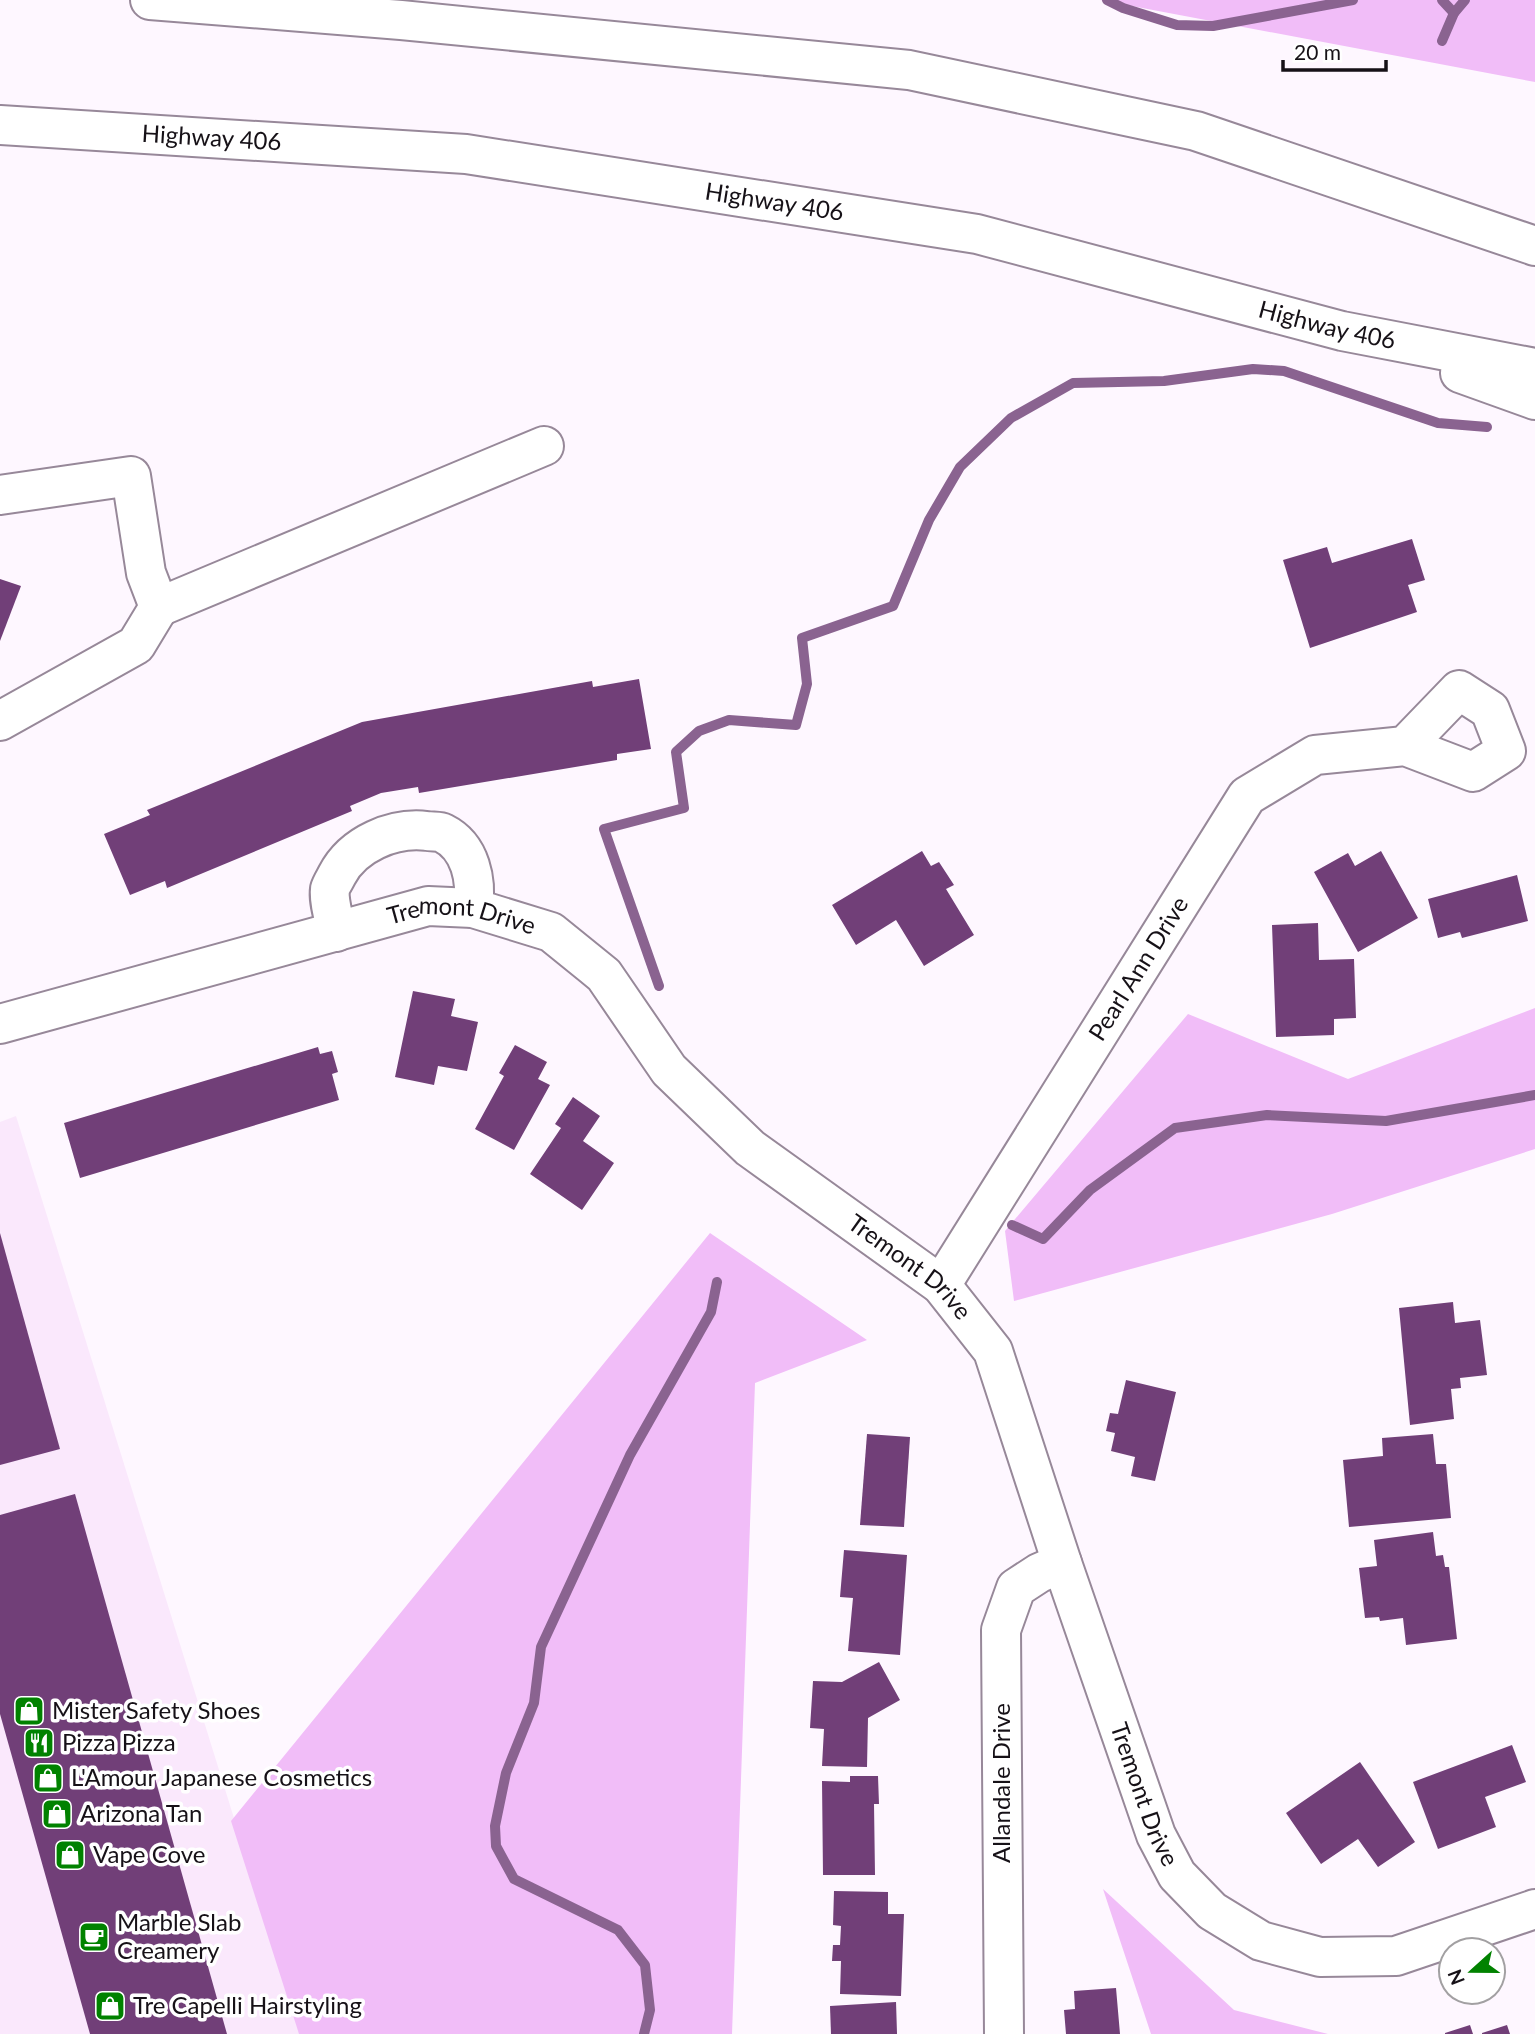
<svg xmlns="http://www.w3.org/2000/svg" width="1535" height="2034" font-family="Lato,sans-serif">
<rect width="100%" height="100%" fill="#fef7ff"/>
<polygon fill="#fae8fc" points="16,1116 301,2034 0,2034 0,1122"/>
<g fill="#f1bdf8">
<polygon points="1100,0 1535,0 1535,82"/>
<polygon points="1535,1008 1535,1149 1332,1214 1014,1301 1005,1231 1188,1014 1348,1079"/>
<polygon points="710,1233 867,1340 755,1383 732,2034 299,2034 231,1821"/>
<polygon points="1103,1889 1234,2010 1328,2034 1151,2034"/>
</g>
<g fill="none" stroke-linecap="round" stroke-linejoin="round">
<g stroke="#8a6390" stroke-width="10">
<polyline points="1107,0 1123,8 1177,25 1213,26 1353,0"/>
<polyline points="1442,0 1454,13"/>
<polyline points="1442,41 1454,13 1465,0"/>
<polyline points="659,986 604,829 684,808 676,752 699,731 729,720 796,725 807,684 802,638 893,606 929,520 960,467 1011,418 1073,383 1164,381 1253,369 1284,371 1438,423 1487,427"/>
<polyline points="1012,1225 1043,1239 1090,1190 1175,1128 1267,1115 1386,1121 1535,1095"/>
<polyline points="644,2034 650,2010 645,1965 618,1930 514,1879 496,1846 495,1826 506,1773 534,1703 541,1647 630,1455 711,1312 717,1282"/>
</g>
</g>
<g fill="#713f78">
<polygon points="1412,539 1425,580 1408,585 1417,612 1310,648 1283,560 1327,547 1332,563"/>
<polygon points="0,579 21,586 0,641"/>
<polygon points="639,679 651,749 617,754 617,760 419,793 418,787 381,793 350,806 352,811 167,888 165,881 130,895 104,834 150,815 147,810 362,722 592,681 593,687"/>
<polygon points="922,851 931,866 939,862 954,885 946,889 974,935 924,966 896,920 856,945 832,905"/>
<polygon points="1381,851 1418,918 1358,952 1314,872 1348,853 1355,866"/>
<polygon points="1517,875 1528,921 1462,938 1460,932 1438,938 1428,899"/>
<polygon points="1318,923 1319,960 1354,959 1356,1018 1334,1019 1334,1035 1276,1037 1272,925"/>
<polygon points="413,991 455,999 451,1016 478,1022 467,1071 438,1066 434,1085 395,1077"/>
<polygon points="515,1045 547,1062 538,1079 550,1085 514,1150 475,1129 504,1076 499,1073"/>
<polygon points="318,1047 320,1054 332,1051 338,1072 332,1074 339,1100 80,1178 64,1123"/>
<polygon points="573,1097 600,1116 583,1141 614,1163 582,1210 530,1174 561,1128 555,1124"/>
<polygon points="0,1233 60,1449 0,1465"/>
<polygon points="1453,1302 1455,1323 1480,1320 1487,1375 1460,1378 1461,1388 1451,1389 1454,1419 1410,1425 1399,1308"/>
<polygon points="1126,1380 1176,1392 1155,1481 1131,1476 1135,1457 1111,1451 1115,1433 1106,1431 1110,1413 1118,1414"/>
<polygon points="867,1434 910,1437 904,1527 860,1525"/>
<polygon points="1433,1434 1436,1464 1446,1464 1451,1518 1349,1527 1343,1460 1383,1456 1382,1438"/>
<polygon points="75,1494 227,2034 90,2034 0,1714 0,1515"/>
<polygon points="1433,1532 1436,1556 1443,1555 1445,1567 1449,1567 1457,1639 1406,1645 1403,1618 1380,1621 1379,1617 1365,1618 1359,1568 1377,1566 1374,1540"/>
<polygon points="844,1550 907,1555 900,1655 848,1651 853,1598 840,1597"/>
<polygon points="879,1662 900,1700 868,1718 867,1767 822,1766 824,1729 810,1728 813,1681 842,1682"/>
<polygon points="1512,1745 1526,1782 1485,1797 1496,1827 1438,1849 1413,1782"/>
<polygon points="1360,1762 1415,1842 1378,1867 1358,1839 1321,1864 1286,1813"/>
<polygon points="850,1776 878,1776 879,1804 874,1804 875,1875 823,1875 822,1781 850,1782"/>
<polygon points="834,1891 888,1892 888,1914 904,1914 901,1996 840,1994 841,1961 832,1961 833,1945 840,1945 841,1926 833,1925"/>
<polygon points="1116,1988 1120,2034 1066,2034 1064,2010 1075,2009 1074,1991"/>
<polygon points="896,2002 897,2034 831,2034 830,2006"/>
<polygon points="1470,2025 1473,2034 1445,2034 1445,2033"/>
<polygon points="1507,2025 1510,2034 1482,2034 1482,2033"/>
</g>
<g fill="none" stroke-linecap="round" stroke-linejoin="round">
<g stroke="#978899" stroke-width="42">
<g id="minor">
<polyline points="0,495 131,476 146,573 159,607 136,645 0,721"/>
<polyline points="159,607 544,446"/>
<path d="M336,932C335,919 328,902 330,889C331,885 335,879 337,875C353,844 393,827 427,831C432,832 439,831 443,833C471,847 477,881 473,908"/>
<path id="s1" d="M0,1024L428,906L473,908L551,932L593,966L604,975L669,1070L750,1148L941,1285L993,1351L1062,1563L1156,1835L1177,1875L1212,1911L1261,1941L1320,1957L1396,1956L1535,1909"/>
<path id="s2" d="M941,1285L1247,796L1315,755L1405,746L1473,772L1506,751L1490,710L1459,690L1405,746"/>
<polyline points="1004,2034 1001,1630 1016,1588 1039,1573 1062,1563"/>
</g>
</g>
<g stroke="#978899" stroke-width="42">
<g id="highway">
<polyline points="150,0 401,20 909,70 1196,131 1535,246"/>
<path id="s3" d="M0,125L466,154L977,234L1342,331L1535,368"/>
<polyline points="1460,373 1535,400"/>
</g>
</g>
<use href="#minor" stroke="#fff" stroke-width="38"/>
<use href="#highway" stroke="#fff" stroke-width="38"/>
</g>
<defs>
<g id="shop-square" transform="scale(1.575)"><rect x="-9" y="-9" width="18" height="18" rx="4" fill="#018200" stroke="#fff"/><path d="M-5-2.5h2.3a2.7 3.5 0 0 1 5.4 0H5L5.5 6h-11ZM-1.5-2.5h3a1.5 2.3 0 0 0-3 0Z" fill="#fff"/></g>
<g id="restaurant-square" transform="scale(1.575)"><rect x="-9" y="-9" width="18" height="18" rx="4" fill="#018200" stroke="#fff"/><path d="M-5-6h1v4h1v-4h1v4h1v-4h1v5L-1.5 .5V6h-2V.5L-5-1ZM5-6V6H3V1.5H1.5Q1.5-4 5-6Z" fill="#fff"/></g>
<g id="cafe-square" transform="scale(1.575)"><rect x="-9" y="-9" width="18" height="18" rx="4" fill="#018200" stroke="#fff"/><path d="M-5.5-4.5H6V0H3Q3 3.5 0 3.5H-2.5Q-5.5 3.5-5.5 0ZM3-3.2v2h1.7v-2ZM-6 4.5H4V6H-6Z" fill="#fff"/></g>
</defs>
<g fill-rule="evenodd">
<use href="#shop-square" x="29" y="1711"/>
<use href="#restaurant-square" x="39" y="1743"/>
<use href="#shop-square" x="48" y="1778"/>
<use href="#shop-square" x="57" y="1814"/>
<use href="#shop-square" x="70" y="1855"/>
<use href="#cafe-square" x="94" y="1937"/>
<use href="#shop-square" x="110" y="2006"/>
</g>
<g text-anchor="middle" stroke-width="7" stroke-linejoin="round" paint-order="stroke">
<g font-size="24" fill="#161117" stroke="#fff">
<text dy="8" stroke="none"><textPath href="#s3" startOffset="212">Highway 406</textPath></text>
<text dy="8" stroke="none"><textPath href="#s3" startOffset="779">Highway 406</textPath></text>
<text dy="8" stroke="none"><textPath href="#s3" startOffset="1346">Highway 406</textPath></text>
<text dy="8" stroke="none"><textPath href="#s1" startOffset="478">Tremont Drive</textPath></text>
<text dy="8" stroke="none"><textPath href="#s2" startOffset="373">Pearl Ann Drive</textPath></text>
<text dy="8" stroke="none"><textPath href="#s1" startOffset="1066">Tremont Drive</textPath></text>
<text transform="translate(1002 1783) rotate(-90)" y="8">Allandale Drive</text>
<text dy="8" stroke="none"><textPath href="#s1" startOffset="1654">Tremont Drive</textPath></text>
</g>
<g font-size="24" fill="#161117" stroke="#fff" text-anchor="start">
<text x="52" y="1719">Mister Safety Shoes</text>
<text x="62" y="1751">Pizza Pizza</text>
<text x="71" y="1786">L'Amour Japanese Cosmetics</text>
<text x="80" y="1822">Arizona Tan</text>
<text x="93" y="1863">Vape Cove</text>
<text x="117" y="1931">Marble Slab<tspan x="117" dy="28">Creamery</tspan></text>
<text x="133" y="2014">Tre Capelli Hairstyling</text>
</g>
</g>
<g transform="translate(1472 1971) rotate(249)"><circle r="33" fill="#ffffff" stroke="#a2a0a2" stroke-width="2"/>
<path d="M0-5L12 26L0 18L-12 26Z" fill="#018200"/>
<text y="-10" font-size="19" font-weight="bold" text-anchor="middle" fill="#161117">N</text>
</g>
<path d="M1283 60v10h103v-10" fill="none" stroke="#161117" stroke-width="3.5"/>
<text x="1294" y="60" font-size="21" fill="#161117" stroke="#ffffff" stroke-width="5" paint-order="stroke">20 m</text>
</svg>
